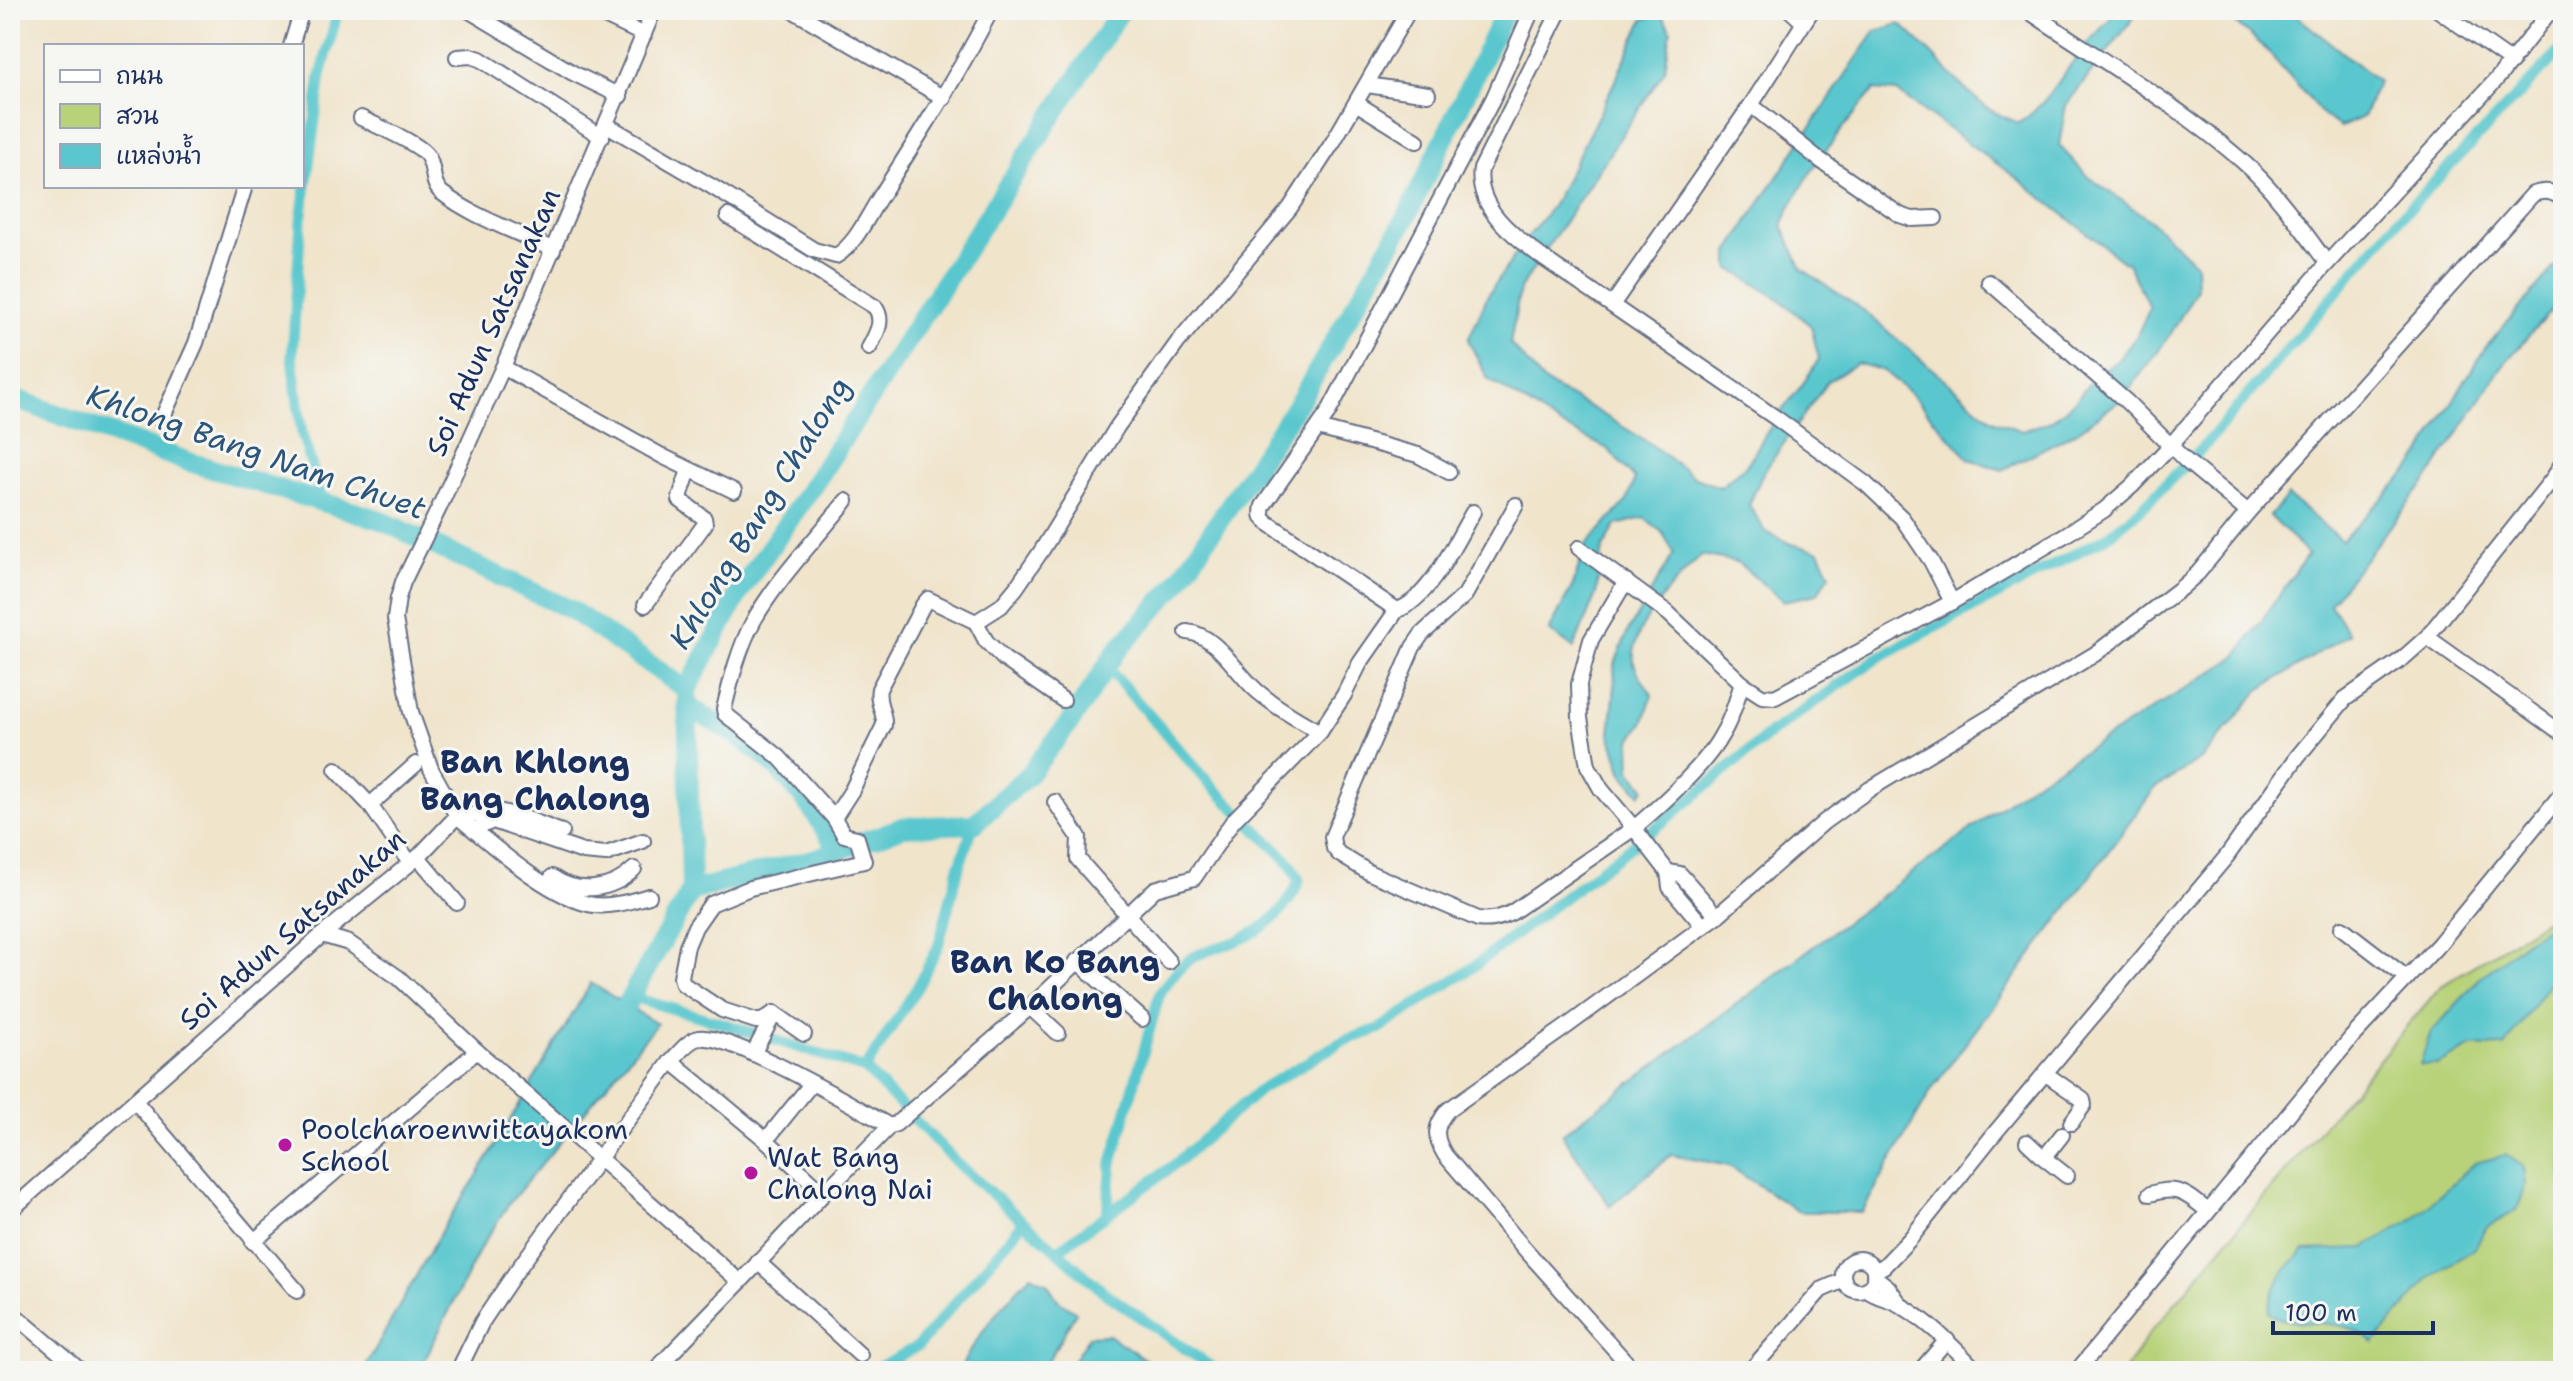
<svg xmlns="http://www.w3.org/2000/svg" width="2573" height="1381" font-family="'Shantell Sans','Playpen Sans Thai',sans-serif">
<rect width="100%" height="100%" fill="#f6f6f2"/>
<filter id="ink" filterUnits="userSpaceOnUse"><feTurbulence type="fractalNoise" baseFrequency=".0125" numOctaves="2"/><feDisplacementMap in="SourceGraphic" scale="16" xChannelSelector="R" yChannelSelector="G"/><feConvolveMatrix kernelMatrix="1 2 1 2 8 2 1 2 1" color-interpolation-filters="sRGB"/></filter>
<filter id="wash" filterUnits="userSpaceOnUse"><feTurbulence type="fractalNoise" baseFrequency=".006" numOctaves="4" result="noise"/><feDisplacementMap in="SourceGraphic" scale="32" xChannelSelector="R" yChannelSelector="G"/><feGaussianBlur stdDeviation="1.8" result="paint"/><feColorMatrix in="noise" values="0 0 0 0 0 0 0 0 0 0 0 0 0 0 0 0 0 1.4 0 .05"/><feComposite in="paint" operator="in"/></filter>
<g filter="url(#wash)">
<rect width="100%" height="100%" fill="#f0e4ca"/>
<polygon fill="#b7d278" stroke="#69806b" stroke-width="2" points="2563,909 2563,1371 2124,1371 2150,1333 2440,987"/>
<g fill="#5ac7ce" stroke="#3a7b96" stroke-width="2" fill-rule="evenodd">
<path d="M2116,10H2140L2066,105L2059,145L2087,176L2151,221L2196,264L2197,289L2170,335L2122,399L2076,432L2002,470L1969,459L1911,394L1884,371L1857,363L1828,381L1763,473L1749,505L1766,532L1791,544L1819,551L1830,574L1817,594L1783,601L1737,562L1702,555C1678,579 1629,625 1634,663C1636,673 1647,686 1652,695L1644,721L1630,742L1631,771L1645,788L1640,794L1623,774L1610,734L1615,686L1614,666L1628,631L1674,553L1662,532L1644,518L1616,525L1603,548L1596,594L1574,648L1549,631L1573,585L1585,546L1627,501L1635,479L1608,449L1560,425L1488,379L1468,340L1488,295L1523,243L1553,205L1605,102L1643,20L1660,11L1671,31L1665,70L1520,289L1510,344L1544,382L1597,411L1648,442L1695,478L1720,487L1746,466L1776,418L1802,385L1819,359L1811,326L1778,298L1729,268V253L1747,222L1875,31L1900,24C1931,49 1954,83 1986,107C1995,114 2008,118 2019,123C2051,102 2066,66 2092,38C2102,28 2108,23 2116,10ZM1874,90L1897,92L2025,184L2128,265L2150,308L2136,337L2117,361L2095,376L2076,400L2051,421L2022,431L1992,420L1863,310L1802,269L1782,225C1804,174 1839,133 1874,90Z"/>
<polygon points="2219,10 2289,10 2378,81 2363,117 2341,127 2324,116 2262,45"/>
<polygon points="2563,257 2563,297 2503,365 2430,476 2330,604 2349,634 2258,691 2203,758 2156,787 1932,1089 1862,1212 1799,1212 1729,1166 1671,1155 1610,1206 1562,1134 2030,785 2236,657 2308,554 2270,516 2288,496 2342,541 2414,465 2485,348"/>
<polygon points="2559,921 2563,921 2563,978 2550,982 2505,1046 2472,1047 2437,1065 2420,1065 2430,1034 2478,980 2528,939"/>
<polygon points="591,983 657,1024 511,1201 481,1247 419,1371 363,1371 444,1226 477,1176"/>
<path d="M2506,1155L2524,1167L2526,1186L2517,1210L2486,1228L2474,1249L2429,1278L2374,1343C2365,1336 2357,1330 2346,1327C2320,1319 2292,1328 2269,1313C2270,1286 2286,1268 2305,1250L2364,1248L2416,1217L2475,1163Z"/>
<path d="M1031,1275L1047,1283L1058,1300L1076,1312L1042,1371H959C977,1335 1003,1303 1031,1275Z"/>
<polygon points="1109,1335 1162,1371 1067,1371 1089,1336"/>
</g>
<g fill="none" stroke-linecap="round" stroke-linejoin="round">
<g stroke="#5ac7ce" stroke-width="11">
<polyline points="323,502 302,434 292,357 301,221 321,76 338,10"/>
<path d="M1107,667L1208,782L1290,863L1299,880C1289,909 1265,930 1237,941C1222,947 1203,950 1189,960C1177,969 1168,981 1160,993L1112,1163L1107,1214"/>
<polyline points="632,997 725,1024 865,1069 960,1166 1104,1292 1217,1371"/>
<polyline points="865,1069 918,986 938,947 959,867 974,824"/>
<polyline points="1057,1251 1174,1165 1261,1089 1343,1041 1379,1029 1469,970 1663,822 1772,732 1879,657 2105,538 2140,510 2206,444 2398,220 2563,48"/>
<polyline points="871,1371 918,1346 1024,1222"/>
</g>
<g stroke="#5ac7ce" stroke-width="20">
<polyline points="10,397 186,461 378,519 571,610 687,690"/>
<path d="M687,706C716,723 750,741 774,765C799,790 821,820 837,850"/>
<polyline points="691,891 817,858 903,827 974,824 1028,775 1071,721 1116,652 1176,585 1302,397 1406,218 1506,10"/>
<polyline points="614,1026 691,891 687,690 740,591 814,484 1121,10"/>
</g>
</g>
</g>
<g filter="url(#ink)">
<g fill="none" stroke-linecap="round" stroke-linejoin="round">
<g stroke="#666e84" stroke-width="18">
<g id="minor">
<polyline points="468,10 573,73 620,96"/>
<polyline points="592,10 644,35"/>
<polyline points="792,10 944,98"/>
<path d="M1560,10L1481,169C1475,208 1515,237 1543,258L1776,418L1866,484L1902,518L1931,561L1952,602L1775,697L1762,696L1742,683L1668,613L1579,548"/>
<polyline points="1790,10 1803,22"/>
<path d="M2027,10C2099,59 2175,103 2241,160C2274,188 2302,229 2327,263"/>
<polyline points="2438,10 2512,62"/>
<polyline points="291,46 302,10"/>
<polyline points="457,57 471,56 480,59 602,137"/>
<polyline points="1367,85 1428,94"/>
<polyline points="1356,103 1417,141"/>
<polyline points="1751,105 1820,160 1900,215 1912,219 1935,218"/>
<path d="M361,118C377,126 416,142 426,154C436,166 430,184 442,193C475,218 517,231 553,250"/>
<path d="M607,125L711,186L814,250L836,256C855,245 868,216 880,197C919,136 958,75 991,10"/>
<path d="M728,216L875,307C885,321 876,334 869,348"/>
<polyline points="1989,282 2127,402 2185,460 2248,512"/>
<polyline points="1612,305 1751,105 1812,10"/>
<polyline points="503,367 662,456 734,491"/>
<polyline points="161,421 196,343 245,186"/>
<polyline points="1318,428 1418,455 1449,472"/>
<path d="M1516,505L1465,595L1422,634L1413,647L1332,837L1334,848L1339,854L1370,873L1478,919C1491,921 1499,918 1511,913L1634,828L1601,789L1588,766L1580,718L1579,684L1591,640L1626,581"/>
<polyline points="1952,602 2065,535 2104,510 2132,486 2170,446 2323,268 2496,80 2551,10"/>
<polyline points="645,605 705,524 704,518 680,500 680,497 689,470"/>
<path d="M1397,610L1268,523C1262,518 1261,515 1263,506L1328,413L1493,99L1532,10"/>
<polyline points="976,622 986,641 1004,659 1063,700"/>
<path d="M1187,632C1216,634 1237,674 1257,691C1277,708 1298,720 1320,732"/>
<polyline points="2427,637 2563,734"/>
<polyline points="336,769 370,805 410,863"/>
<polyline points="1055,802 1079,837 1078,859 1169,962"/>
<polyline points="370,805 416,764"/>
<path d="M457,816C491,844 551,899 594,905C613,907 631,901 649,896"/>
<path d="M457,816C473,818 481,810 495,811C516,813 541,825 562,832"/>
<path d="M834,818L779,757L725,714L724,709C731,680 739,647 754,620C779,577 816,539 846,501"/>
<polyline points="481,826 493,821 583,852 606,854 643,841"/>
<polyline points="418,857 457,903"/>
<polyline points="1668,872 1680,874 1717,916"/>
<path d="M552,877C578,895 612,891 634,869"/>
<path d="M1703,926L1670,887L1668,872L1634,828C1661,805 1704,767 1721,736C1731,720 1736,702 1742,683"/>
<polyline points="2342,928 2407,978"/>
<polyline points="322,935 349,943 399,978 477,1051 740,1282 661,1364"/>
<polyline points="1077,961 1142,1019"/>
<polyline points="1030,1007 1058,1033"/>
<polyline points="774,1013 804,1034"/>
<path d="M773,1016L774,1013L762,1021H756L722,1010L683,984L681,977L687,946L695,927L711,904L750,888L864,861L857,838L844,835L834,818L852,790L884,725C885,712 876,703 879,689L923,605L928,599L976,622L1001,606L1016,588L1042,550L1117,427L1178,342L1290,208L1333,142L1409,10"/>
<polyline points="753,1054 773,1016"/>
<polyline points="671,1061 766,1140 824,1193 890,1126"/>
<polyline points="2046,1074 2083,1100 2084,1105 2071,1123"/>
<polyline points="135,1101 297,1291"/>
<polyline points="766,1140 812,1083"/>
<polyline points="2027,1142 2044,1158 2062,1135"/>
<polyline points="2044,1158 2067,1176"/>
<path d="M2150,1194C2179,1185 2186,1194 2208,1211"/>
<polyline points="10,1211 322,935 418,857 457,816 431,769 411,712 395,619 398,598 403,582 439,508 503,367 654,10"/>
<polyline points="253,1242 477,1051"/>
<circle cx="1859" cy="1275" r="16"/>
<polyline points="758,1262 860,1355"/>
<polyline points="1874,1271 1884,1266 1910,1239 1994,1134 2227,856 2298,756 2345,699 2401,660 2427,637 2554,477 2563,462"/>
<polyline points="1874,1276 1888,1287 1900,1304"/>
<polyline points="740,1282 824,1193"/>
<path d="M1866,1289C1876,1298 1889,1298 1900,1305C1929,1321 1954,1348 1977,1371"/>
<polyline points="10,1311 81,1371"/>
<path d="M458,1371L482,1322L515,1273L671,1061C679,1053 688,1040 699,1038C731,1033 857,1108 890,1126L896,1124L1030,1007L1155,889L1194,878L1233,821L1320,732L1344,695L1360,663L1397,610C1429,600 1456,541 1473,512"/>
<path d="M1634,1371L1524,1248L1445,1155C1434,1137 1434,1126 1448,1110L1563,1029L1717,916L1824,822L1870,789L2095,654L2181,588L2198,573L2248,512L2533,194C2545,190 2553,191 2563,199"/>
<polyline points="1750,1371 1821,1290 1844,1280"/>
<polyline points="1920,1371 1947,1340"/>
<polyline points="2077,1371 2352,1037 2439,944 2563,792"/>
</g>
</g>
<use href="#minor" stroke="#fff" stroke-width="14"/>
</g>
</g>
<g fill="#b5179e" stroke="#f6f6f2" stroke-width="3">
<circle cx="285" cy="1145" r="8"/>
<circle cx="751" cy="1173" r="8"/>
</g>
<g text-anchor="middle" stroke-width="6" stroke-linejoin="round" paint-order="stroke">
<g font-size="28" fill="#1b2f5e" stroke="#f6f6f2">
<text transform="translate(493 322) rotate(-66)" y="10">Soi Adun Satsanakan</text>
<text transform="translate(292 929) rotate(-41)" y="10">Soi Adun Satsanakan</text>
</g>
<g font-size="28" fill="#1b2f5e" stroke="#f6f6f2" text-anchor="start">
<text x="301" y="1139">Poolcharoenwittayakom<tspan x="301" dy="32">School</tspan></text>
<text x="767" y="1167">Wat Bang<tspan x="767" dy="32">Chalong Nai</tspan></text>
</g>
<g font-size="30" font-style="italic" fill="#2b557a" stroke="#f6f6f2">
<text transform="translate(256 452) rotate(19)" y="10">Khlong Bang Nam Chuet</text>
<text transform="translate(760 513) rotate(-58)" y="10">Khlong Bang Chalong</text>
</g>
<g font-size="32" font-weight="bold" fill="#1b2f5e" stroke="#f6f6f2">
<text x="535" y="773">Ban Khlong<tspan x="535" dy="37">Bang Chalong</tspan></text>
<text x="1055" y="973">Ban Ko Bang<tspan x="1055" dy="37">Chalong</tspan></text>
</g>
</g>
<rect width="2573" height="1381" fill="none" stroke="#f6f6f2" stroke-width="40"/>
<rect x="44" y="44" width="260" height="144" fill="#f6f6f2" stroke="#9ea6b7" stroke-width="2"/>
<rect x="60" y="70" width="40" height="12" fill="#ffffff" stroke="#9ea6b7" stroke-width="2"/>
<text x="116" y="84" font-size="24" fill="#1b2f5e">ถนน</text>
<rect x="60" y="104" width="40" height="24" fill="#b7d278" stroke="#9ea6b7" stroke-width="2"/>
<text x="116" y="124" font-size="24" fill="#1b2f5e">สวน</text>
<rect x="60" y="144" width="40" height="24" fill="#5ac7ce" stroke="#9ea6b7" stroke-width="2"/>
<text x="116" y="164" font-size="24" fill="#1b2f5e">แหล่งน้ำ</text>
<path d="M2273 1321v12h160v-12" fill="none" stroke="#1b2f5e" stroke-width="4"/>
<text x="2285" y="1321" font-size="24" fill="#1b2f5e" stroke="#f6f6f2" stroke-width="6" paint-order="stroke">100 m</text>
</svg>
